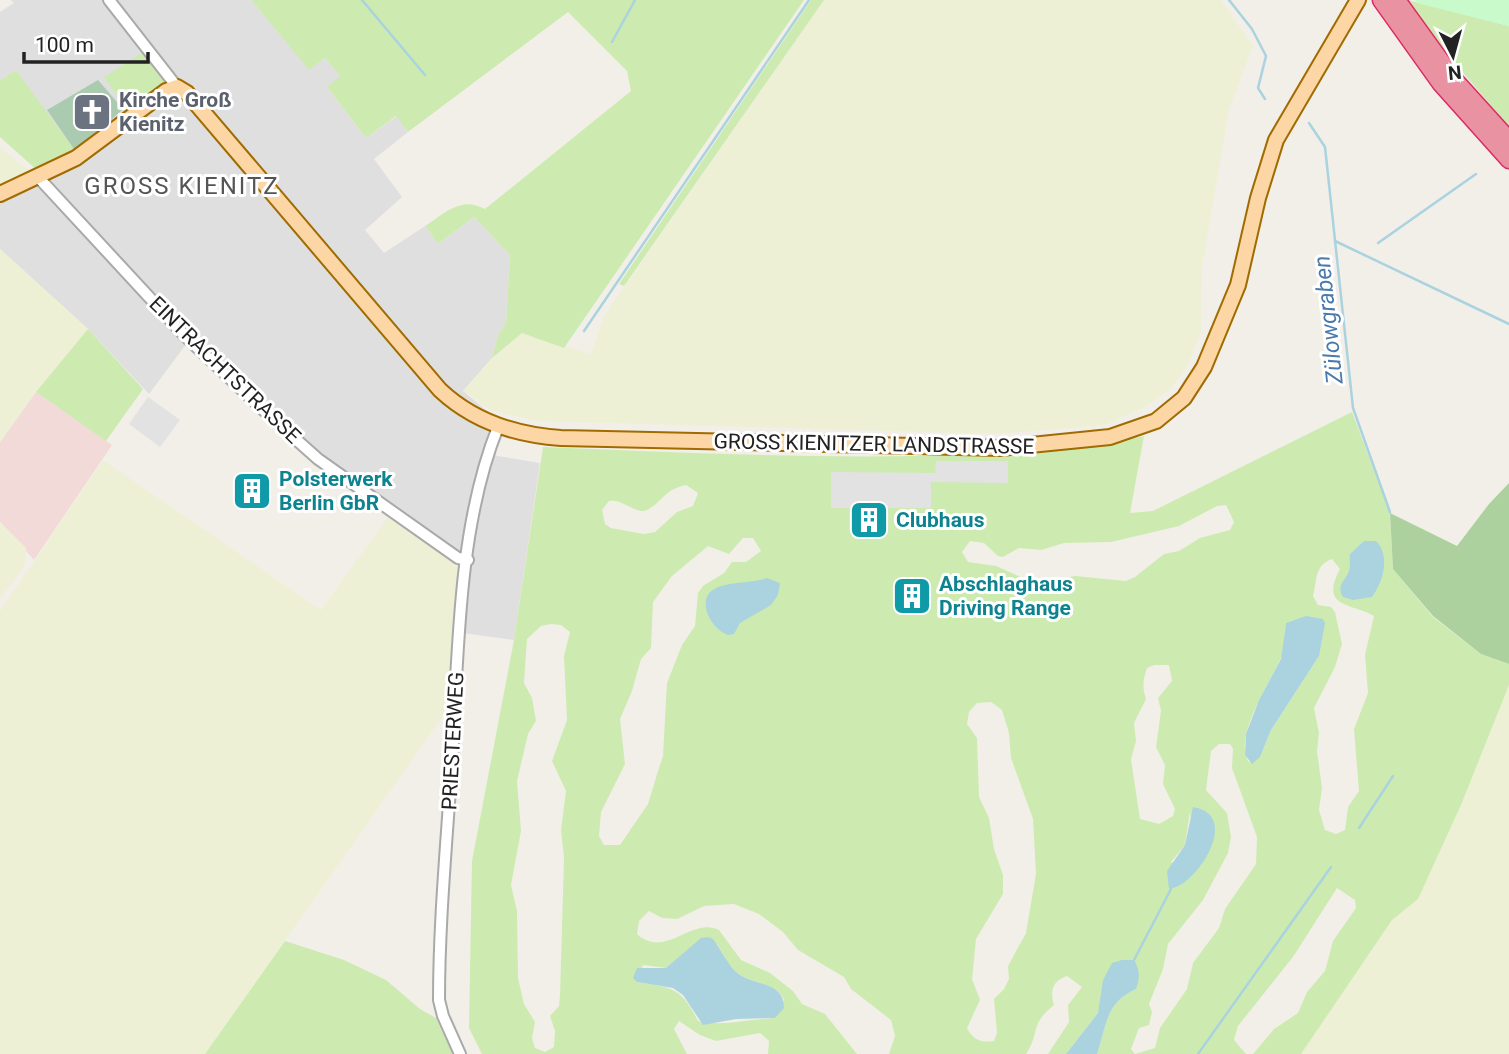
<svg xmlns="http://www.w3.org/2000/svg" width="1509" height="1054" font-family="Roboto,sans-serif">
<rect width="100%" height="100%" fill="#f2efe9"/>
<polygon fill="#e0dfdf" points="11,0 251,0 309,69 325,58 341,77 327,87 366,138 397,116 408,132 374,159 402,197 365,230 384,253 425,226 438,244 474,217 510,255 506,323 498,335 492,358 463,391 504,425 492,455 540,463 514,640 456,632 390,514 187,343 149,394 88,329 0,249 0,190 42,170 16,70 0,80 0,12 14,3"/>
<polygon fill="#f2dad9" points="36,392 112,445 34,560 0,522 0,442"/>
<g fill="#eef0d5">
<polygon points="824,0 1221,0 1253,46 1229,109 1202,267 1201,331 1188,365 1170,390 1145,407 1105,425 997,434 538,421 492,411 463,391 492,358 522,333 591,354 604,316"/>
<polygon points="0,147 33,174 0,190"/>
<polygon points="0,249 88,329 36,392 0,442"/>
<polygon points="103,460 321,610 390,514 461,568 450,706 205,1054 0,1054 0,611"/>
<polygon points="0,522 26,548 24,567 0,599"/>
<polygon points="1509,685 1509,1054 1301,1054 1392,920 1418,899 1461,805"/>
</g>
<g fill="#cdebb0" fill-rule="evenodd">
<path d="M251,0H804L564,348L522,333L492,358L498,335L506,323L510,255L474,217L438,244L425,226C446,212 462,196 485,209L631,91L627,71L568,12L408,132L396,116L366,138L327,87L340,76L325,58L309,70Z"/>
<polygon points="811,0 824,0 624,286 619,284"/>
<polygon points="1408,0 1509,26 1509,127 1429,32"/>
<polygon points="148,49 174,85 130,115 104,77"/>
<polygon points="16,70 76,152 38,171 0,137 0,80"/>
<polygon points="88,329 143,389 106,441 36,392"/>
<path d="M1352,412L1390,513L1393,569L1433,617L1481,654L1509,664V685L1461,805L1418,899L1392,920L1301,1054H1253L1274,1029L1298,1013L1307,992L1325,971L1333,941L1356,908L1355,900L1337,888L1293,957L1238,1026L1234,1040L1246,1054H1097C1107,1025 1105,1003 1136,989L1101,1000L1098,1013L1066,1054H1048L1069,1022L1068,1005L1082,987L1067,976C1052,981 1050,991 1054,1005C1029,1025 1041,1031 1026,1054H889L895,1036L891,1020L851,989L844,977L798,950L783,932L759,914L734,904L704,906L677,919L662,918L649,911L639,921L637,934C666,960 691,916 719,930L741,960L770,973L793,991L802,1004L825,1014L857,1054H768L769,1041L760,1033L716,1041L700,1035L679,1021L674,1029L687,1054H482L469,1028L472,861L514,640L543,447C667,452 791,458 916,456C993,455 1068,453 1144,436L1130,513L1153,511ZM686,485L698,493L693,506L677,512L655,532L644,534L611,528L605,524L602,510L609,501C622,498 636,515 647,510C662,503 663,490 686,485ZM1226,505L1234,522L1230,530L1200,538L1179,551L1164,554L1135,577L1126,581L1075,576L1034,583L996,566L968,562L962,552L970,541L984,543L998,556L1003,557L1019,548L1041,550L1064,543L1111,542L1179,526L1217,506ZM743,538H753L761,551L746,562H732L724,573L703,586L698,593L695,626L682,645L667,683L663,756L658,771L648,804L620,845H604L599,836L601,812L625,764L620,719L632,691L641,659L651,648L653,602L672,576L708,546L729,554ZM1332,559L1340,569C1319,608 1351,603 1374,616L1365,655L1368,693L1354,729L1359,791L1348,807L1345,830L1336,834L1325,830L1319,810L1322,788L1317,751L1319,733L1314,708L1335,667L1342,644L1335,612L1331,607L1318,605L1313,596C1317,582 1314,565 1332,559ZM551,624L561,625L570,632L564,656L567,720L552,761L566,791L561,830L564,858L560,995L559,1006L550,1016L555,1031L554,1047L545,1052L535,1048L532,1038L535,1022L524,1004L518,978L517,911L511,885L521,831L517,781L528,734L536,721L532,698L524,683L527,639L541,626ZM1285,627L1319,656L1271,730L1260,757L1249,762C1232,739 1270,682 1280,660C1285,650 1284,638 1285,627ZM1154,665H1169L1172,681L1158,698L1161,711L1156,747L1165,765L1163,784L1175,809L1173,816L1159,824L1140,819L1131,759L1136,741L1134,723L1146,699C1142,687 1143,680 1147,668ZM991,702L1002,710L1009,733L1011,758L1033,819L1036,874L1026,933L1008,966L1009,979L1004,989L994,999L997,1033L994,1041C981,1043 973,1040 967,1028L980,1000L972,979L976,939L1003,894V875L994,849L989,818L979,797L977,738L967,724L969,712L977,703ZM1219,744H1230L1233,749L1232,768L1257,837L1256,864L1225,909L1219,928L1193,963L1187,989L1160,1028L1155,1048L1135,1054L1131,1049L1139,1028L1149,1025L1152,1012L1149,1004L1163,969L1168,944L1203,900L1228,853L1231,837L1227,813L1206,790L1211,751ZM1190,812L1197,869L1171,862L1185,845ZM717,944C723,953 728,966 736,972C751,985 776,981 784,1000L775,1018C751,1019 719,1027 698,1021C681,987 673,988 637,982L643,965L666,968L681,958Z"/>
<polygon points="285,941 344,960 386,980 420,1009 436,1018 453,1054 205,1054"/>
</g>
<polygon fill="#add19e" points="1509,483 1509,664 1481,654 1433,616 1393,569 1390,513 1457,546 1489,504"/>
<polygon fill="#aacbaf" points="98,80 123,109 76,152 47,110"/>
<polygon fill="#c8facc" points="1415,0 1509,0 1509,26 1417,3"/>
<g fill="#e2e2e2">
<polygon points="148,397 180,420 160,447 129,424"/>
<polygon points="936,461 1008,461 1008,483 931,482 931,508 831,508 831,472 935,473"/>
</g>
<g fill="#aad3df">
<path d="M1364,541H1376C1391,556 1383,582 1372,597L1353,600L1343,597C1336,584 1345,582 1349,571C1351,566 1349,560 1350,554Z"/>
<path d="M767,578L780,583L778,595L771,605L740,623L734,634L728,635C718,631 710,622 707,612C697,577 746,586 767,578Z"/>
<polygon points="1306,616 1323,619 1325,623 1319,656 1271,730 1260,757 1252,764 1245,755 1246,734 1259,700 1281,659 1286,623"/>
<path d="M1193,807C1243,815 1196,887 1169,889L1167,871L1185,845Z"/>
<path d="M708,937L713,939C721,949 726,962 735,971C751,987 784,979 784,1008L775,1018L736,1019L703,1025L683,995L673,988L637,982L633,978L637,968H666L701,938Z"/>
<path d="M1122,960H1134C1140,969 1140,979 1136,989C1105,1003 1107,1025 1097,1054H1066L1098,1013L1103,980L1112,963Z"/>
</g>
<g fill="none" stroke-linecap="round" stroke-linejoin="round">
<g stroke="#aad3df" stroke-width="2.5">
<polyline points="362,0 425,75"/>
<polyline points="1229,0 1252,29 1266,56 1258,88 1265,99"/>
<polyline points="612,42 635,0"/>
<polyline points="1309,123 1325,147 1353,408 1390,512"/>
<polyline points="1335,241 1509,324"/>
<polyline points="1378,243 1476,174"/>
<polyline points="584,331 809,0"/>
<polyline points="1359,828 1393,776"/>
<polyline points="1134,960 1171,889"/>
<polyline points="1198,1054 1331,867"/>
</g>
<g stroke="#a9a9a9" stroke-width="14">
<g id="minor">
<polyline points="109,0 177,87"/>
<polyline points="38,177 186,337 272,418 318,459 458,558 468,560"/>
<path d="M460,1054L443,1016L439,1000C439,920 447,839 452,759C458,653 458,526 498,427"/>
</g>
</g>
<g stroke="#a06b00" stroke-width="18">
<path id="major" d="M0,194L76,158L166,91L177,87L187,93L440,390C474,422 516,435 561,438L1001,448L1110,437L1156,421L1184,398L1204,367L1238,285L1258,198L1276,140L1358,0"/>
</g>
<g stroke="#dc2a67" stroke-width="19">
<g id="highway">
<polyline points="1381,0 1441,84 1509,160"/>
<polyline points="1397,0 1454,79 1509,140"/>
</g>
</g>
<use href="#minor" stroke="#fff" stroke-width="10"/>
<use href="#major" stroke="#fcd6a4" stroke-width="14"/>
<use href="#highway" stroke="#e892a2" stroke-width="16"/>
</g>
<defs>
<g id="church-square" transform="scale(2.0125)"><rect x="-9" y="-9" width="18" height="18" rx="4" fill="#6b7280" stroke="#fff"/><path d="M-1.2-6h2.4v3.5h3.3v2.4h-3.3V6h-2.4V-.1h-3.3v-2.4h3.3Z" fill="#fff"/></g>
<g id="building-square" transform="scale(2.0125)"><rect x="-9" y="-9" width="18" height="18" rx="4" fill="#0f9aa8" stroke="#fff"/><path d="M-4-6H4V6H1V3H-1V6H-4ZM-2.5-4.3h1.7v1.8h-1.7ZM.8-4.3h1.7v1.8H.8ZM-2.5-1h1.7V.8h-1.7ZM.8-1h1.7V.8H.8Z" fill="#fff"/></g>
</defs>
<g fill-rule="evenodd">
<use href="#church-square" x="92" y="112"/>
<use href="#building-square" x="252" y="491"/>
<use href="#building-square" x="869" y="520"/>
<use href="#building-square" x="912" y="596"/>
</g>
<g text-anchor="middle" stroke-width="6" stroke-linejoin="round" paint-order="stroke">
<g font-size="21" font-weight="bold" fill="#5b616d" stroke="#fff" text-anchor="start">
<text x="119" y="107">Kirche Groß<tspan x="119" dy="24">Kienitz</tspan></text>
</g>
<g font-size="21" fill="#222" stroke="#fff">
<text transform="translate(225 370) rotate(44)" y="7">EINTRACHTSTRASSE</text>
<text transform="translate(874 444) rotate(1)" y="7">GROSS KIENITZER LANDSTRASSE</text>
<text transform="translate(453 741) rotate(-87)" y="7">PRIESTERWEG</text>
</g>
<g font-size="21" font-weight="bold" fill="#0d838f" stroke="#fff" text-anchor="start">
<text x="279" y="486">Polsterwerk<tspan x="279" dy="24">Berlin GbR</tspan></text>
<text x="896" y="527">Clubhaus</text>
<text x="939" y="591">Abschlaghaus<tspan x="939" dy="24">Driving Range</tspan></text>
</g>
<g font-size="23" font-style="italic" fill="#4a7aab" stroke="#fff">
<text transform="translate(1328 320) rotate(-96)" y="8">Zülowgraben</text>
</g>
<g font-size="24" letter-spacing="2" fill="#555" stroke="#fff">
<text x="182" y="194">GROSS KIENITZ</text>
</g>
</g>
<g transform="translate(1453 56) rotate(174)" stroke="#ffffff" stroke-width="5" paint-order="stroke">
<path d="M0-5L12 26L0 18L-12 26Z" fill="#222222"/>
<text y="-10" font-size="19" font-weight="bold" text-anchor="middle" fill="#222222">N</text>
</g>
<path d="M24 52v10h124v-10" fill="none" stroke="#222222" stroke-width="3.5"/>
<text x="35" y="52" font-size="21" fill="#222222" stroke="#ffffff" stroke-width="5" paint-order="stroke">100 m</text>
</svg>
